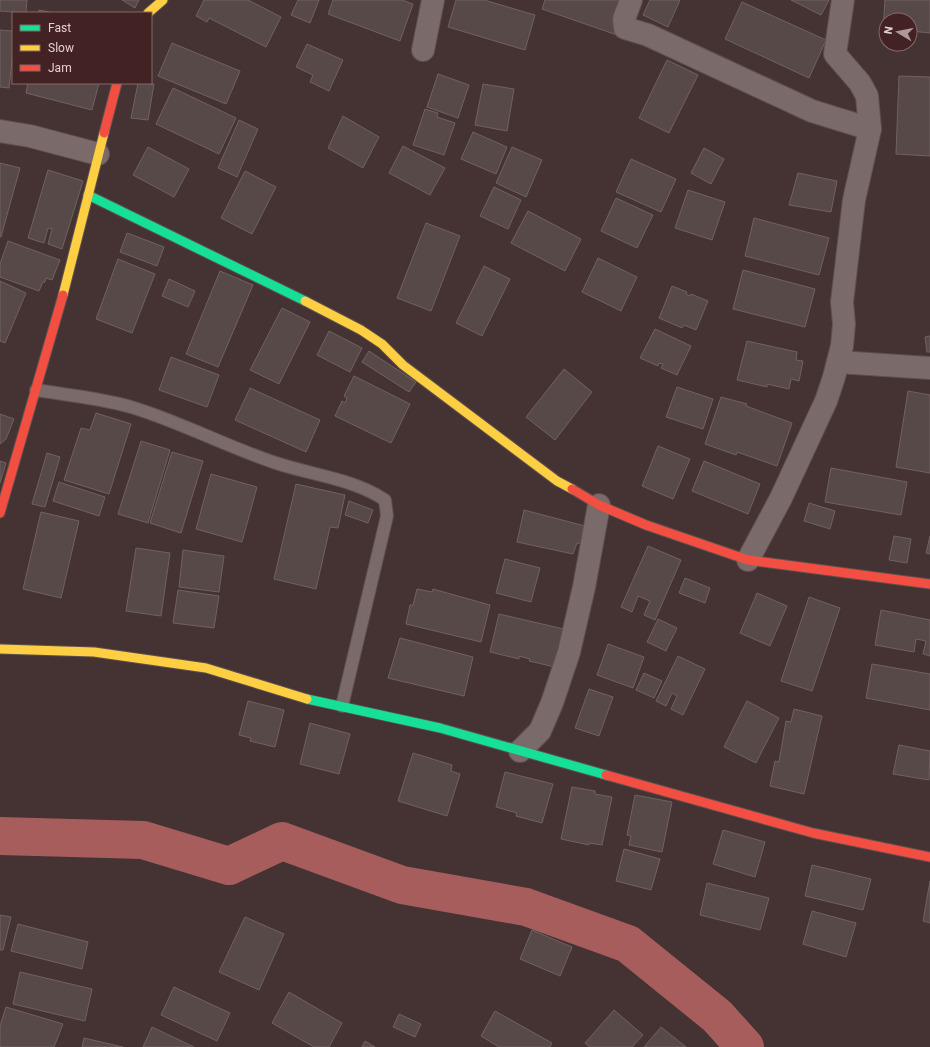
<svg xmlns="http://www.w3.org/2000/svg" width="930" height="1047" font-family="Roboto,sans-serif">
<rect width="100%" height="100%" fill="#453333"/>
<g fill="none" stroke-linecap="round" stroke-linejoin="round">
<polyline stroke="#a85d5d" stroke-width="38" points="0,836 143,840 229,866 282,841 402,885 526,907 628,944 717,1016 745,1047"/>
</g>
<g fill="#584949" stroke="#716161">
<polygon points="0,0 27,0 26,13 0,11"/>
<polygon points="122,0 139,0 135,8"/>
<polygon points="204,0 248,0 281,17 266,47 209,18 207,22 196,16"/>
<polygon points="298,0 319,0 310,23 291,15"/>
<polygon points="333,0 402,0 413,4 400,41 328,14"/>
<polygon points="456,0 484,0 535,15 525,50 448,27"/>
<polygon points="545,0 629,0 617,35 542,9"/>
<polygon points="650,0 680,0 668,27 643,15"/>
<polygon points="791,0 829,0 821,15"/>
<polygon points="885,0 930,0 930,33 910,31 910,20 886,20 886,30 883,30"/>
<polygon points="742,2 826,40 809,78 725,39"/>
<polygon points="39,10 54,13 38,13"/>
<polygon points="0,30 13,31 13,51 9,88 0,87"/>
<polygon points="172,43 240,71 226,104 158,76"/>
<polygon points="307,44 343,60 329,91 310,82 313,75 296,67"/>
<polygon points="667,60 698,75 669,133 639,118"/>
<polygon points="438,74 469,85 458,118 427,107"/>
<polygon points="899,76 930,77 930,156 896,154"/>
<polygon points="28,83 99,83 92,110 26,93"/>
<polygon points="138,83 154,84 148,120 131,118"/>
<polygon points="483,84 514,89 507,131 475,125"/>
<polygon points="173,88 236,118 219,154 156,124"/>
<polygon points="425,109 438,113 437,117 455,123 444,155 413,145"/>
<polygon points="343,116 379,137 363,168 328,148"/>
<polygon points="239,120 258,129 237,177 218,168"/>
<polygon points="473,132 507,147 496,174 461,159"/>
<polygon points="403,146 445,168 430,195 389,173"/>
<polygon points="148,147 189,169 174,197 133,175"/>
<polygon points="512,147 542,160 526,197 496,183"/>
<polygon points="704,148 724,159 711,184 691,173"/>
<polygon points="631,159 676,179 661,212 616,192"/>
<polygon points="0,163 20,168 1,237 0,237"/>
<polygon points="48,170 83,181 62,249 48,244 52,229 48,228 44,243 28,238"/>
<polygon points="245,171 276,187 252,234 221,218"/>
<polygon points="798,173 837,181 831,212 789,205"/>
<polygon points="494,187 521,200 508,229 480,216"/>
<polygon points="688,190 725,202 712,240 675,228"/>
<polygon points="616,198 653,215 637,248 601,231"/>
<polygon points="528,211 581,239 565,271 511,243"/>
<polygon points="754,218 829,238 819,275 745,256"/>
<polygon points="426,223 460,236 431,311 397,298"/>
<polygon points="127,233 164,247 157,266 120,252"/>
<polygon points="8,241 60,260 52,280 46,278 45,282 43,282 39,291 0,277 0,264"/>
<polygon points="598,258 637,277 621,311 582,292"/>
<polygon points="118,259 155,274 132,333 96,319"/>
<polygon points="484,266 510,279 482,336 456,323"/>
<polygon points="743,270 815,289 805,327 733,309"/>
<polygon points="220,271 253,285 218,367 186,354"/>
<polygon points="169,279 195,291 188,307 162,296"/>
<polygon points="0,281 26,293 5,343 0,341"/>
<polygon points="672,286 687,292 686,294 690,296 691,294 708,301 696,330 684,325 682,328 659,318"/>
<polygon points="282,308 310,322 279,384 250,370"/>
<polygon points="655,329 691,346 677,375 661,368 663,364 659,363 658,366 640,358"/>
<polygon points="329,331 362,348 350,372 317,355"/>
<polygon points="930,336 930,352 927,352 925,337"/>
<polygon points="747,341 797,352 796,360 803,361 799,381 791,379 789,389 767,384 767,387 737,380"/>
<polygon points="369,351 416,382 409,392 362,362"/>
<polygon points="171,357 219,375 207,407 159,390"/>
<polygon points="564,369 592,392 555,440 526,417"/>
<polygon points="354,376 410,404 391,443 335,416 342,401 345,403 347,398 344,396"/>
<polygon points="677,387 713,399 703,429 666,417"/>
<polygon points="250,388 320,420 306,452 235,420"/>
<polygon points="908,391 930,395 930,473 896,467"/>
<polygon points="721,397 747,404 746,406 792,423 777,466 737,452 736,455 705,444"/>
<polygon points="96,413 131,424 109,494 64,480 81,428 90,430"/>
<polygon points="0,414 14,419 6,439 0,444"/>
<polygon points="141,441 170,450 148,523 118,514"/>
<polygon points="658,446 690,459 673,499 642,486"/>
<polygon points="172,452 203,461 181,533 150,523"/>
<polygon points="47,453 60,457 45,507 32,504"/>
<polygon points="0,461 6,463 0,483"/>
<polygon points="704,461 760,484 748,514 692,491"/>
<polygon points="831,468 907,482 901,515 825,502"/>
<polygon points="211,474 257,487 242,542 196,529"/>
<polygon points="59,482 105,497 99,516 53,501"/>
<polygon points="296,484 345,495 338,528 330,527 316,589 274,579"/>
<polygon points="349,501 373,510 368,523 345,515"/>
<polygon points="809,503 835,511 830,529 804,521"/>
<polygon points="524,510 585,526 581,544 577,543 573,554 517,542"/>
<polygon points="41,512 79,521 61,598 23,589"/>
<polygon points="894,536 911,539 907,563 889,560"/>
<polygon points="930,536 930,554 926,553"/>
<polygon points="648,546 681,560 655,620 644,615 650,601 638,596 632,612 621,607"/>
<polygon points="136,548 170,553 161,616 126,611"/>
<polygon points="183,550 224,556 219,592 179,587"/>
<polygon points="505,559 540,568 531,602 496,593"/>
<polygon points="685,578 710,588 705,603 679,593"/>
<polygon points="417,589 432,592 433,589 490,605 481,642 406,624 410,605 413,605"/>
<polygon points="178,590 219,596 214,628 173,623"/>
<polygon points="757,593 787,606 770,646 740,633"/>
<polygon points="809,597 840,608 812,691 781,681"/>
<polygon points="881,610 930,620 930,656 923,654 926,641 916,639 914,652 875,645"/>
<polygon points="499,614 568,630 559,668 529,661 530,659 519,656 519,659 490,652"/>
<polygon points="658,619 677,628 666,651 647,642"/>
<polygon points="400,638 473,657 464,696 388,678"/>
<polygon points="608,644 644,657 633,688 597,675"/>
<polygon points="678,656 705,669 683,715 671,709 677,696 672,693 666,706 656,701"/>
<polygon points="872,664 930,674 930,710 866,698"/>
<polygon points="644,673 662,681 654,698 636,690"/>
<polygon points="589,689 613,697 599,736 575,728"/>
<polygon points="248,701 284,710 275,747 250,741 251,738 239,735"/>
<polygon points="747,701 779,718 756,763 724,747"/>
<polygon points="794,709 822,716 804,794 770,786 775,761 779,762 786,721 791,722"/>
<polygon points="310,723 350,734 339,774 300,764"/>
<polygon points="899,745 930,751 929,780 893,774"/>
<polygon points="413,753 452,765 451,771 460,774 447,816 398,801"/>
<polygon points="505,772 553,784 542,823 516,816 517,813 496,807"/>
<polygon points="572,787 595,791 595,794 612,797 602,845 589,843 589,845 561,839"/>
<polygon points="635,795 672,802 662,852 629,845 631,836 627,835"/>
<polygon points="723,830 765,842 755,877 713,864"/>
<polygon points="624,849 660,859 651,890 616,881"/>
<polygon points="812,865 871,879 863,910 805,896"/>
<polygon points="930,881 930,923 923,921"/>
<polygon points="707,883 769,898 760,930 700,915"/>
<polygon points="812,911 856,923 846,957 803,944"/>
<polygon points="0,915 11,917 3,950 0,950"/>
<polygon points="245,917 284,934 259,990 219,972"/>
<polygon points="18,924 88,942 82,969 11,951"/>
<polygon points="532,930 572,947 560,976 520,959"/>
<polygon points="20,972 92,989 85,1021 13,1004"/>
<polygon points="174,987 230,1013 217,1041 161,1015"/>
<polygon points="289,992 342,1023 329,1047 314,1047 272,1023"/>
<polygon points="6,1007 63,1024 54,1047 0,1047 0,1026"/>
<polygon points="614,1010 643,1035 632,1047 590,1047 585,1043"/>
<polygon points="495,1011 552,1043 550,1047 499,1047 481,1036"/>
<polygon points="399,1014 421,1024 415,1037 393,1027"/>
<polygon points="152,1027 194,1047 143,1047"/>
<polygon points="661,1027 686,1047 644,1047"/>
<polygon points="84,1038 123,1047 82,1047"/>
<polygon points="365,1041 375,1047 362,1047"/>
</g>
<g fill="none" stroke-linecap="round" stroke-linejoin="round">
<g stroke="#5f504f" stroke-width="14">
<path id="lane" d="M36,390C67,395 100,398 131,407C181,422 227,447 276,463C312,475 354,479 385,500L387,516L342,706"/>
</g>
<g stroke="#5f504f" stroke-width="24">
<g id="street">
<polyline points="631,0 624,19 625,28 648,35 812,111 870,129"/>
<polyline points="423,50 433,0"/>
<polyline points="0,131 30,136 98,154"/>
<polyline points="838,362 930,368"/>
<polyline points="748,560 781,498 826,401 834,377 842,346 844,324 842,302 854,200 870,129 867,96 860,83 835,54 843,0"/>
<polyline points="520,751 540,731 552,703 569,652 584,587 599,505"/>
</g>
</g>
<g stroke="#5f504f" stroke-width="11">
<g id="fast">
<polyline points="88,195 305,301"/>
<polyline points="307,699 440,728 606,775"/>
</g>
</g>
<g stroke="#5f504f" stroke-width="11">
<g id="slow">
<polyline points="148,13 163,0"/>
<polyline points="63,295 104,133"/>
<polyline points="305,301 361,330 382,344 403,365 557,481 572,489"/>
<polyline points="0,649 94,652 206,668 307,699"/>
</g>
</g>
<g stroke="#5f504f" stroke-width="11">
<g id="jam">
<polyline points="104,133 117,83"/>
<polyline points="572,489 599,505 646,525 748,560 930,584"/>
<polyline points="0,513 63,295"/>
<polyline points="606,775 813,833 930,857"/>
</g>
</g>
<use href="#lane" stroke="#7a6a6a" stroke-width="12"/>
<use href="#street" stroke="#7a6a6a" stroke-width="22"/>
<use href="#fast" stroke="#16e098" stroke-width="9"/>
<use href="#slow" stroke="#ffcf43" stroke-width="9"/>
<use href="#jam" stroke="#f24e42" stroke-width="9"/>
</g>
<rect x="12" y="12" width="140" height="72" fill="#422222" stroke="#846867"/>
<rect x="20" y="25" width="20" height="6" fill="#16e098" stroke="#846867"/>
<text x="48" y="32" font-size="12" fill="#e6d0cf">Fast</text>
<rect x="20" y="45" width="20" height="6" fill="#ffcf43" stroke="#846867"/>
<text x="48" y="52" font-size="12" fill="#e6d0cf">Slow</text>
<rect x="20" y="65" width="20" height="6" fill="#f24e42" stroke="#846867"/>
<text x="48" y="72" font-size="12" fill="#e6d0cf">Jam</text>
<g transform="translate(898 32) rotate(280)"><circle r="19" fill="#422222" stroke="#846867"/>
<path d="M0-3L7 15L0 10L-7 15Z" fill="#ae9998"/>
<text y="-6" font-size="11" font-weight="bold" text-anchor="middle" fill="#e6d0cf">N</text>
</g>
</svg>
